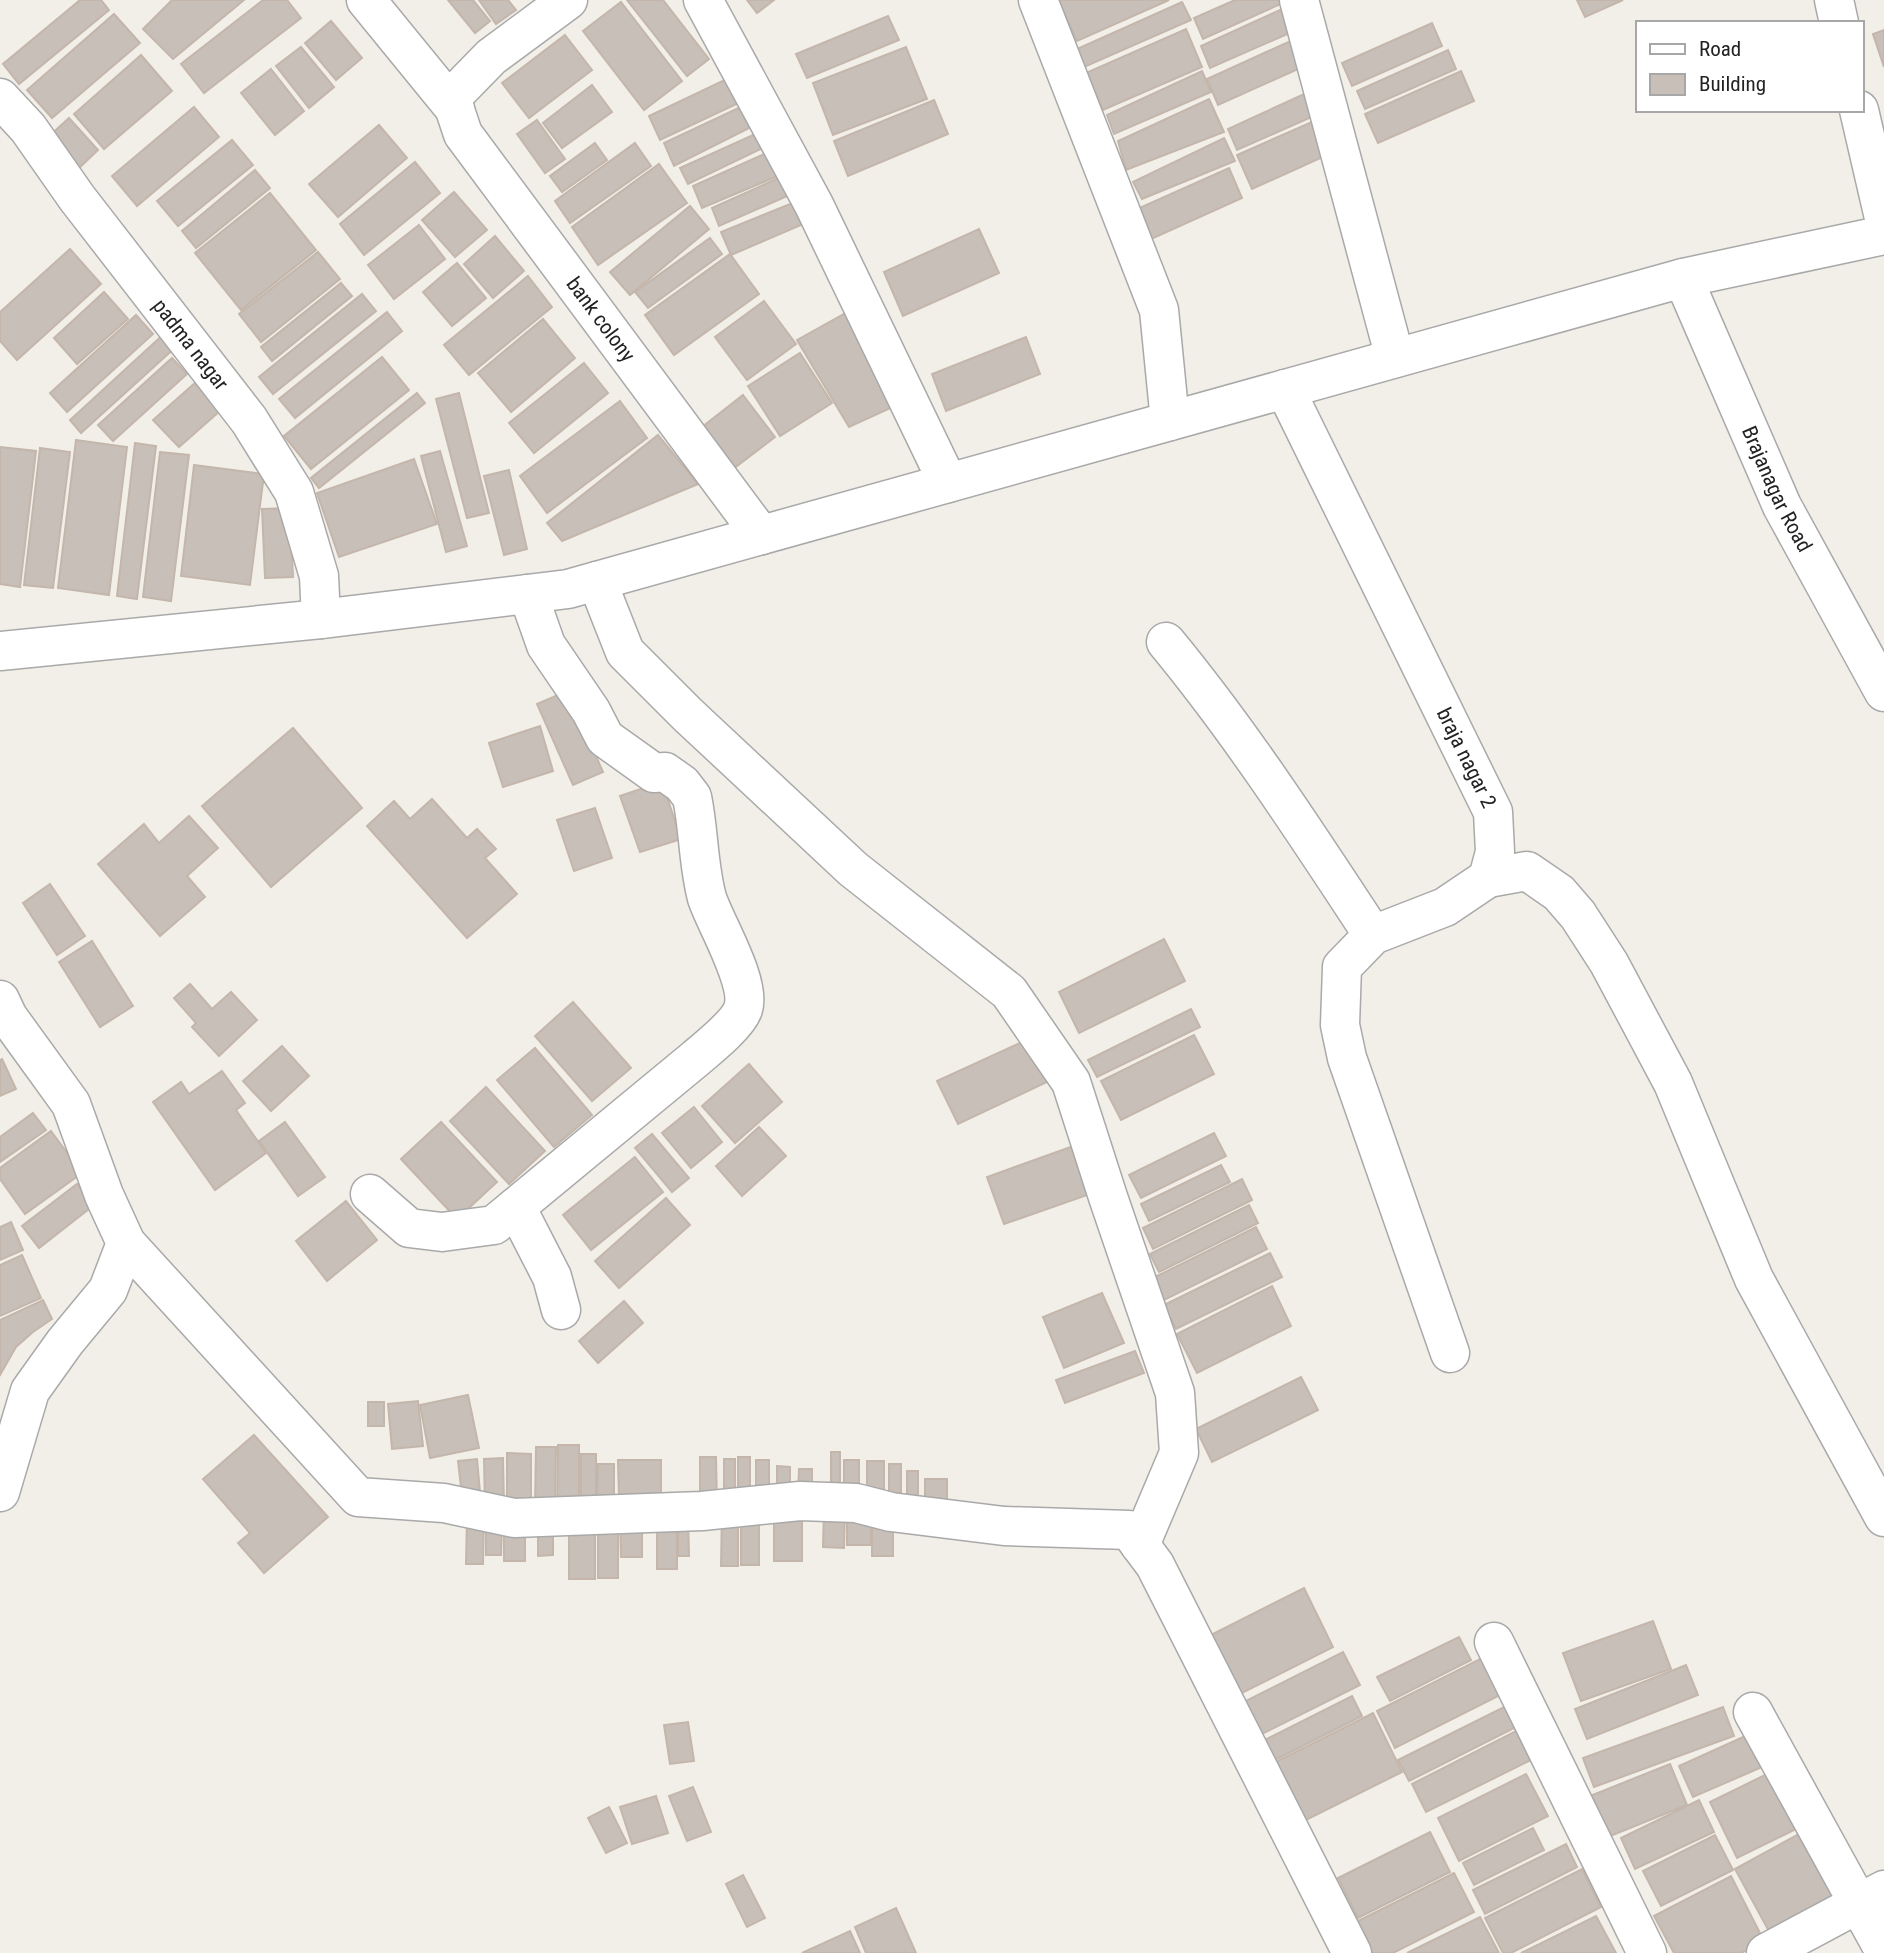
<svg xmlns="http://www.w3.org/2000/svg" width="1884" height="1953" font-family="'Roboto Condensed',sans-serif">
<rect width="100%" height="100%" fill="#f2efe9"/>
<g fill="#c7bfb8" stroke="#c4b6ab" stroke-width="2">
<polygon points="80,0 101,0 109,10 19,84 3,64"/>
<polygon points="172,0 244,0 173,59 143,29"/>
<polygon points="263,0 287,0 301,18 204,93 181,64"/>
<polygon points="448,0 473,0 490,21 475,33"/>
<polygon points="479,0 508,0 516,10 496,24"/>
<polygon points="627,0 663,0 709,59 687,76"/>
<polygon points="747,0 774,0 757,13"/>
<polygon points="1058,0 1169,0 1077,41"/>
<polygon points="1235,0 1284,0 1285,2 1203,39 1194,18"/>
<polygon points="1577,0 1623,0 1585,17"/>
<polygon points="621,2 682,81 644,110 583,31"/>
<polygon points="1182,2 1191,20 1075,71 1068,53"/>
<polygon points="1282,9 1292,32 1210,68 1201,46"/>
<polygon points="114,14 140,43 52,118 27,90"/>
<polygon points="888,16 899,40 807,78 796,54"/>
<polygon points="331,21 362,58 336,80 305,43"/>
<polygon points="1432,23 1442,46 1352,86 1342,63"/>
<polygon points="1186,29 1202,67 1103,110 1086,73"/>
<polygon points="1884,30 1884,67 1873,34"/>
<polygon points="565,35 592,70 529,118 502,83"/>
<polygon points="1295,39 1307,65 1218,105 1207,79"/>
<polygon points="301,47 334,87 309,108 276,66"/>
<polygon points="906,47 927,99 833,135 813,83"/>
<polygon points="1448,50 1456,69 1365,109 1357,91"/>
<polygon points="141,55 172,91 104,149 74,114"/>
<polygon points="271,69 304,111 275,135 241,93"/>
<polygon points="1202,71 1211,92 1114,134 1107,115"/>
<polygon points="1461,71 1474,101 1378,143 1365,114"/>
<polygon points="735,75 745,100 660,140 649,116"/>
<polygon points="592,85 612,112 562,148 543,123"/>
<polygon points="1315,89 1325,111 1237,150 1228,129"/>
<polygon points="1209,99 1224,132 1126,170 1118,141"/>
<polygon points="934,100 948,134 848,176 834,141"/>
<polygon points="749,103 761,122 674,166 664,143"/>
<polygon points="194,107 219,137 137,206 112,176"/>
<polygon points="69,118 98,150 76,171 46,139"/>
<polygon points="1321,118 1336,151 1252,189 1237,155"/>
<polygon points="537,120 565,159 545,173 517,134"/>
<polygon points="379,125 407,158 338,217 309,184"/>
<polygon points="764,130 771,144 688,184 680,168"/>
<polygon points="1224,138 1235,161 1142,199 1133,182"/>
<polygon points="232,140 253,165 178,226 157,201"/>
<polygon points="595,143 607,160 562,192 550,176"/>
<polygon points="635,143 651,166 570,223 555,201"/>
<polygon points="773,150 785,173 702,208 693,186"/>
<polygon points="415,162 440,193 364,255 340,224"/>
<polygon points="659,164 687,203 598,265 572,227"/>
<polygon points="1229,168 1242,198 1149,240 1135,210"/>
<polygon points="255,170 270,188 196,248 182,231"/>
<polygon points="785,175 794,193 719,226 712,208"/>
<polygon points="454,192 487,230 455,257 422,220"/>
<polygon points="270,193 316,250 241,310 195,253"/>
<polygon points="800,200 808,222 731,255 721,232"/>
<polygon points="690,206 709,229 630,295 610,272"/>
<polygon points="419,225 445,259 394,299 368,265"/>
<polygon points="979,229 999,273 903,316 884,272"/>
<polygon points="495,236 524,271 493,298 464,264"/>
<polygon points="710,238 722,254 648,308 635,292"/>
<polygon points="70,249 101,284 17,360 0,341 0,312"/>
<polygon points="318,252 340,279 261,342 239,314"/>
<polygon points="730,254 759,294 674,355 645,315"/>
<polygon points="457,263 486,298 452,326 423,292"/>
<polygon points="528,276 552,307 469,375 444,345"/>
<polygon points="341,283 352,296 272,361 261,347"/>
<polygon points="104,292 128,319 77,364 54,338"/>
<polygon points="362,294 376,311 273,394 259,377"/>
<polygon points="764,301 796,344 747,380 715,337"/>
<polygon points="853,309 897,405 849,427 797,340"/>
<polygon points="387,312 402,331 295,418 279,399"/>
<polygon points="136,315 153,334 67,412 50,393"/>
<polygon points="543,319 575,358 511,412 478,373"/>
<polygon points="165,333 177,346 81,433 70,420"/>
<polygon points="1026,337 1040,374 946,411 932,374"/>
<polygon points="800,353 832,403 780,436 748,386"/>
<polygon points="382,357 409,390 311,469 284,436"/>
<polygon points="172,358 187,374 113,441 98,425"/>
<polygon points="584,363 608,393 534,453 509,423"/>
<polygon points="195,383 220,411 179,447 153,420"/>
<polygon points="417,393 425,403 319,488 311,478"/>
<polygon points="459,393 489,513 467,518 436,399"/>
<polygon points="743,395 775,437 729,472 697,431"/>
<polygon points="620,401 647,438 547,513 520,476"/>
<polygon points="658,435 698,484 562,541 547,523"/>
<polygon points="76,440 127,447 109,595 58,588"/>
<polygon points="135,443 156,446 137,599 117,596"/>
<polygon points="0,447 36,451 20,587 0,584"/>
<polygon points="40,448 70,452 53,588 24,585"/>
<polygon points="440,451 467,546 446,552 421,456"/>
<polygon points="160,452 189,455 171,601 143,597"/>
<polygon points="414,459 437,524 339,557 317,493"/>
<polygon points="194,465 264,474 250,585 181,576"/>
<polygon points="509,470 527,549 504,555 484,476"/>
<polygon points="290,508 293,577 265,578 262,509"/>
<polygon points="567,691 603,772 573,785 537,704"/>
<polygon points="540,726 553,771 503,787 489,743"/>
<polygon points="293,728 362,808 271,887 202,806"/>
<polygon points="662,782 681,839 640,852 620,796"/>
<polygon points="432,799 467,838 477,829 496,849 485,858 517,894 467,938 367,826 394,801 410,819"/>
<polygon points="595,808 612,858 574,871 557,820"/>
<polygon points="189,816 218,848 187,876 205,897 160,936 98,864 144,824 159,843"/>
<polygon points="50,884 85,936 57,955 23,903"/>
<polygon points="1164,939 1185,981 1079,1033 1059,992"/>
<polygon points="92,941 133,1006 100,1027 59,962"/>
<polygon points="190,984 212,1009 231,992 257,1020 219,1056 192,1027 196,1023 174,998"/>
<polygon points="573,1002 631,1068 592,1101 535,1036"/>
<polygon points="1191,1009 1200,1027 1097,1077 1088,1060"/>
<polygon points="1194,1035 1214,1074 1121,1120 1101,1081"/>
<polygon points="1031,1038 1051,1080 958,1124 937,1081"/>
<polygon points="282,1046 309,1076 271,1111 243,1081"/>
<polygon points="535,1048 592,1115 554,1147 497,1080"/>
<polygon points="2,1059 16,1089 0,1096 0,1060"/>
<polygon points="749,1064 782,1102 735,1143 702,1106"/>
<polygon points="222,1071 245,1103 236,1110 266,1153 215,1190 153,1102 181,1082 189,1094"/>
<polygon points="486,1087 545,1151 509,1184 450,1121"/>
<polygon points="694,1107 722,1142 691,1168 662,1133"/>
<polygon points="33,1113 46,1130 0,1162 0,1137"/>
<polygon points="285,1122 325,1177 298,1196 259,1141"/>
<polygon points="441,1122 497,1182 457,1219 401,1159"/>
<polygon points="759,1127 786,1156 742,1196 716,1166"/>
<polygon points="51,1131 82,1173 25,1214 0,1179 0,1168"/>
<polygon points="1214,1133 1226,1156 1141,1198 1129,1175"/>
<polygon points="652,1134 689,1178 672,1192 635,1148"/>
<polygon points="1076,1145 1093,1193 1004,1224 987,1177"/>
<polygon points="635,1157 663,1192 591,1250 563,1215"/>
<polygon points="1221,1165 1230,1182 1149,1221 1141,1204"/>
<polygon points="1242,1179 1252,1200 1153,1249 1143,1228"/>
<polygon points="77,1184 94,1205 39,1248 22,1226"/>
<polygon points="666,1198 690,1225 619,1288 595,1261"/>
<polygon points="346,1201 377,1240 327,1281 296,1241"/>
<polygon points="1249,1205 1258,1223 1159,1272 1150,1254"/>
<polygon points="11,1222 23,1250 0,1260 0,1227"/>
<polygon points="1256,1227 1267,1249 1164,1300 1153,1278"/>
<polygon points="1270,1253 1282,1277 1176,1329 1164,1305"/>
<polygon points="22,1255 41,1298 0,1316 0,1265"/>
<polygon points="1272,1286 1291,1326 1197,1373 1177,1334"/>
<polygon points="1102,1293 1124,1343 1064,1368 1043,1317"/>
<polygon points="43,1300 52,1319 33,1332 16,1347 0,1375 0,1320"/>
<polygon points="624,1301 643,1323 598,1363 579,1341"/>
<polygon points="1135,1351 1144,1373 1065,1403 1056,1380"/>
<polygon points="1301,1377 1318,1410 1212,1462 1196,1429"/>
<polygon points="468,1395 479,1448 430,1458 420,1405"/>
<polygon points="418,1401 423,1446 392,1449 388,1404"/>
<rect x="368" y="1402" width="16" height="24"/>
<polygon points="254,1435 328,1517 264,1573 238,1543 250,1533 203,1479"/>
<polygon points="558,1445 579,1445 579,1509 557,1510"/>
<polygon points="536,1447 556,1447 555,1507 535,1506"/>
<rect x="831" y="1452" width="9" height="37"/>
<polygon points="507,1453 531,1454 531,1512 507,1511"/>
<rect x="581" y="1454" width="15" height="52"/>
<polygon points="700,1457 716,1457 717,1505 700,1505"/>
<rect x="738" y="1457" width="12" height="41"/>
<polygon points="503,1458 504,1507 485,1507 484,1459"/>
<polygon points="477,1459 481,1503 463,1505 458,1461"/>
<rect x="724" y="1459" width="11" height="44"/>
<polygon points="618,1460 661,1460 661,1498 619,1497"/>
<rect x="756" y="1460" width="13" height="35"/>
<rect x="844" y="1460" width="15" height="33"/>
<rect x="867" y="1461" width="17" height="35"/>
<polygon points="598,1464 614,1464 614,1497 597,1496"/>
<rect x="889" y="1464" width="12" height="40"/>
<polygon points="777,1466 790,1467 790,1499 777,1499"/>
<polygon points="799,1469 812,1469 812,1495 798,1495"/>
<rect x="907" y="1471" width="11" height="36"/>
<polygon points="925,1479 947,1479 947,1508 925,1507"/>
<rect x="774" y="1506" width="28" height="55"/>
<polygon points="824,1508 845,1508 844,1548 823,1547"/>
<polygon points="738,1510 738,1566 721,1566 722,1511"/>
<rect x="741" y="1511" width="18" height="54"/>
<polygon points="847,1511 871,1512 871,1545 847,1545"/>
<polygon points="677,1515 677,1569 657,1569 657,1516"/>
<polygon points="467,1516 484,1516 483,1564 466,1564"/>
<polygon points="678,1516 688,1516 689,1556 678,1556"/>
<polygon points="872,1516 893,1517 893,1556 872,1556"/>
<rect x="569" y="1519" width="26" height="60"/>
<rect x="598" y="1520" width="20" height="58"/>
<polygon points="538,1521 553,1521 553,1555 538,1556"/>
<polygon points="620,1521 642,1521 642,1557 621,1557"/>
<polygon points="486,1523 502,1523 501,1555 486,1555"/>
<polygon points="504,1528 525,1529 525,1561 504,1561"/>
<polygon points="1304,1588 1333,1647 1234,1697 1205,1638"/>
<polygon points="1653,1621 1671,1669 1581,1701 1563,1653"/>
<polygon points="1459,1637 1471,1660 1390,1701 1377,1677"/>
<polygon points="1343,1652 1360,1685 1248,1741 1232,1708"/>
<polygon points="1492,1653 1510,1690 1395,1748 1377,1711"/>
<polygon points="1686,1665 1698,1695 1587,1739 1575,1709"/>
<polygon points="1352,1696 1362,1716 1275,1760 1265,1740"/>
<polygon points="1512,1703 1522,1724 1409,1781 1398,1760"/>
<polygon points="1723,1707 1734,1736 1594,1787 1583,1758"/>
<polygon points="1373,1713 1402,1772 1298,1824 1268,1766"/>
<polygon points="688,1722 694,1761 670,1764 664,1725"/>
<polygon points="1518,1730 1533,1759 1426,1812 1412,1784"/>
<polygon points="1754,1732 1769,1764 1693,1797 1679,1766"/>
<polygon points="1670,1764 1687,1805 1608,1837 1590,1796"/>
<polygon points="1769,1773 1796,1829 1737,1858 1710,1802"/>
<polygon points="1526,1774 1548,1816 1459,1861 1438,1818"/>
<polygon points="693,1787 711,1832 687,1841 669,1796"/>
<polygon points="656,1796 668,1833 632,1844 620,1807"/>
<polygon points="1699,1800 1714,1832 1635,1869 1621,1838"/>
<polygon points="609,1807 627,1843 606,1853 588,1818"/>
<polygon points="1533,1828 1544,1850 1474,1885 1463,1863"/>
<polygon points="1808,1829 1844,1895 1771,1935 1735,1869"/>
<polygon points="1430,1832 1450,1872 1358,1918 1338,1878"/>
<polygon points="1715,1835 1733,1870 1661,1906 1643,1871"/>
<polygon points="1566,1844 1577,1867 1485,1914 1473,1890"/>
<polygon points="1582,1869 1601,1907 1511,1953 1503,1953 1485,1918"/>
<polygon points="1454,1873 1474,1912 1393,1953 1372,1953 1356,1922"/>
<polygon points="743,1875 765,1918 747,1927 726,1884"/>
<polygon points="1731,1876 1764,1941 1741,1953 1674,1953 1654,1916"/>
<polygon points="896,1908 916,1953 866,1953 855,1927"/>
<polygon points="1596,1916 1616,1953 1521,1953"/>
<polygon points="1480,1917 1499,1953 1407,1953"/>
<polygon points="850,1931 860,1953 802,1953"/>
</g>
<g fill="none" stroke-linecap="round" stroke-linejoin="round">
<g stroke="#a9a9a9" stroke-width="41">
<g id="minor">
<polyline points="366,0 455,109"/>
<path id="s1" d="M568,0L491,57L451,98L463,134L761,535"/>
<polyline points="703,0 814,205 948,483"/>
<polyline points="1038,0 1159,310 1170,421"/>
<polyline points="1299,0 1395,358"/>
<polyline points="1834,0 1839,23"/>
<path id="s2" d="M0,98L28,128L77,198L249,420L294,492L319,576L321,619"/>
<polyline points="1859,110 1884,218"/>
<path id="s3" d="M1683,278L1782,506L1884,692"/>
<path id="s4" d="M1285,389L1493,812L1495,852L1488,878L1445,907L1373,935L1342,967L1340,1025L1347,1058L1450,1353"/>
<polyline points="597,581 625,652 688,715 853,869 1009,992 1071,1082 1108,1197 1175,1393 1179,1453 1140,1545"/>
<path d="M1166,642C1242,734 1307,835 1373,935"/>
<polyline points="0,651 321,619 568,589 1683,278 1884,235"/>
<polyline points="1488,878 1527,871 1559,893 1578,915 1609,963 1673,1083 1754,1279 1884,1517"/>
<polyline points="0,1000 8,1017 71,1104 104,1195 126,1243 108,1290 65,1342 30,1391 0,1492"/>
<path d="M370,1194L409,1228L442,1232L494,1225L695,1059C708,1048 738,1024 743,1009C752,983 715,923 707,898C698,865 699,830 692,797L682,784L665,772L654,773L605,738L591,711L546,645L528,594"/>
<polyline points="516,1207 552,1277 561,1310"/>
<polyline points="126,1243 358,1497 444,1503 514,1518 702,1511 800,1501 856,1503 891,1512 1004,1526 1129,1530 1155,1565 1352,1953"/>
<polyline points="1494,1642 1647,1953"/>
<polyline points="1753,1712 1884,1950"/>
<polyline points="1766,1953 1884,1890"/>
</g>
</g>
<use href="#minor" stroke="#fff" stroke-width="38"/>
</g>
<g text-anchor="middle" stroke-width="6" stroke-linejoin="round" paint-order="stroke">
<g font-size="21" fill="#222" stroke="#fff">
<text dy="7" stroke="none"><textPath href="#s1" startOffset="422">bank colony</textPath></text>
<text dy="7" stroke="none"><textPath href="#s2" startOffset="312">padma nagar</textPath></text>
<text dy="7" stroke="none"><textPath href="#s3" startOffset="231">Brajanagar Road</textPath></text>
<text dy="7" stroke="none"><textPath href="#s4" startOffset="411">braja nagar 2</textPath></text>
</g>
</g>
<rect x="1636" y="21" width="228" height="91" fill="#ffffff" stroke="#a7a7a7" stroke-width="2"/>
<rect x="1650" y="44" width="35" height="10" fill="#ffffff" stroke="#a7a7a7" stroke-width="2"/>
<text x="1699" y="56" font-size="21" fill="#222222">Road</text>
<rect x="1650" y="74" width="35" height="21" fill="#c7bfb8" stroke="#a7a7a7" stroke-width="2"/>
<text x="1699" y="91" font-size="21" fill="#222222">Building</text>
</svg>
